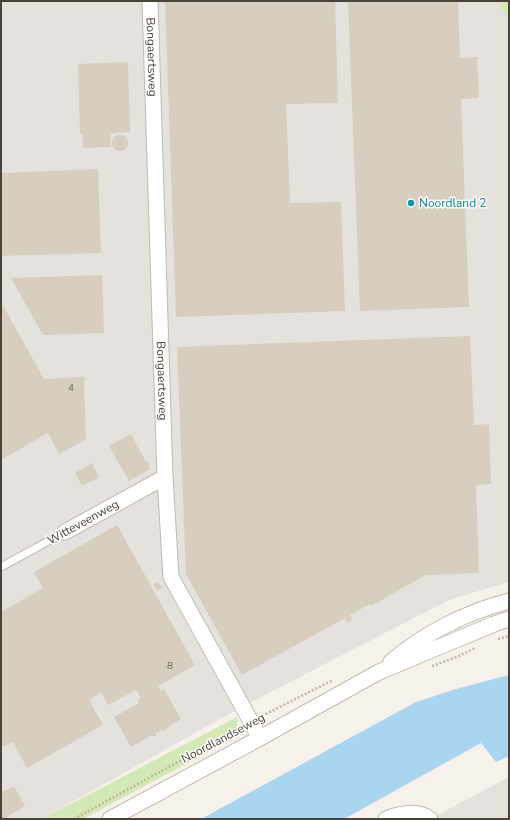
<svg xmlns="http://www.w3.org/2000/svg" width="510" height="820" font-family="'Nunito Sans',sans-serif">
<rect width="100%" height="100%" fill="#f6f2eb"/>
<g fill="#e5e1dc">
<polygon points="1,1 509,1 509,582 449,600 238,709 42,819 1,819"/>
<polygon points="509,777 509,819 430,819"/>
</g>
<g fill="#d3e9b5">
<polygon points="497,1 509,1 509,19"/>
<path d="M237,717C239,727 233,734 227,742L83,819H42Z"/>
</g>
<polygon fill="#a9d5f1" points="509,675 509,756 496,762 481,743 344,819 201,819 416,702 456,689"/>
<g fill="#d7cec0">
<polygon points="165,1 335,1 338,103 286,104 290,203 341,202 345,311 176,317"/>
<polygon points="348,1 458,1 460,58 477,57 479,98 461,99 469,307 360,311"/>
<polygon points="128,62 130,132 110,133 111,147 83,148 82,134 80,134 78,64"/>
<circle cx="120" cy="143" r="8"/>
<polygon points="98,169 101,253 1,256 1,173"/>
<polygon points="102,275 104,333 43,335 11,278"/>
<polygon points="1,302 44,379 81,377 82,376 86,379 84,381 86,439 59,454 48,433 1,460"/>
<polygon points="470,336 474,425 489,424 491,484 476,485 479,573 426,575 371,606 370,604 350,615 353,620 347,623 345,618 242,675 186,574 177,347"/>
<polygon points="131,434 146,462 149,462 149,467 150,469 129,481 109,446"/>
<polygon points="92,463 99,477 82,486 75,473"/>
<polygon points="117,525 195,665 158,686 161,691 164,689 181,719 168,727 165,731 162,730 156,733 156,736 150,736 131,747 114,717 139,703 137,700 141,698 136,690 108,705 101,692 89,700 103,725 27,768 13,742 3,747 1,744 1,612 43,588 34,572"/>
<polygon points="158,582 162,588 157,591 153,584"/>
<polygon points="14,786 25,806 8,816 7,819 1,819 1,793"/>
</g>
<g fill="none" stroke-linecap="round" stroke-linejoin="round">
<g stroke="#c1baad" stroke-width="9">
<polyline id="service" points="1,567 65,532"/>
</g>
<g stroke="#c1baad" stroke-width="17">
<g id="minor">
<path id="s1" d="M150,1L165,477L171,577L260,738"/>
<polyline points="65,532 165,477"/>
<path d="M391,662C424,633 467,612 509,601"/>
<polyline points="110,819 260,738 379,672 494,624 509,619"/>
<path d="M386,819C399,813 418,810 430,819"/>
</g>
</g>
<g stroke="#c3b59f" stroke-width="2.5" stroke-dasharray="2 2" stroke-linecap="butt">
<polyline points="498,639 509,636"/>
<polyline points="432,666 457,657 475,648"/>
<polyline points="262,716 333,680"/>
<polyline points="74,819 240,728"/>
</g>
<use href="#service" stroke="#fff" stroke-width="7"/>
<use href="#minor" stroke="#fff" stroke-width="15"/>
</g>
<circle fill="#0f9aa8" stroke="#fff" stroke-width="1.5" cx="411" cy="203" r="4"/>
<g text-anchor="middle" stroke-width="3" stroke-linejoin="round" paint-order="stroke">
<g font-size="10" fill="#6d665b">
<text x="71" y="391">4</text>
<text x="170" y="669">8</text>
</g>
<g font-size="12" fill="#4a4339" stroke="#fff">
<text dy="4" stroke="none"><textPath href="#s1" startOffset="56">Bongaertsweg</textPath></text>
<text dy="4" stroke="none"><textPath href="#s1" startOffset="380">Bongaertsweg</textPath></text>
<text transform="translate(83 522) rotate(-29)" y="4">Witteveenweg</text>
<text transform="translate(223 738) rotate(-28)" y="4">Noordlandseweg</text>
</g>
<g font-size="12" fill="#0d838f" stroke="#fff" text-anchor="start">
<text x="419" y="207">Noordland 2</text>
</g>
</g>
<rect width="510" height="820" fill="none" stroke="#4a4339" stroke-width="4"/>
</svg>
